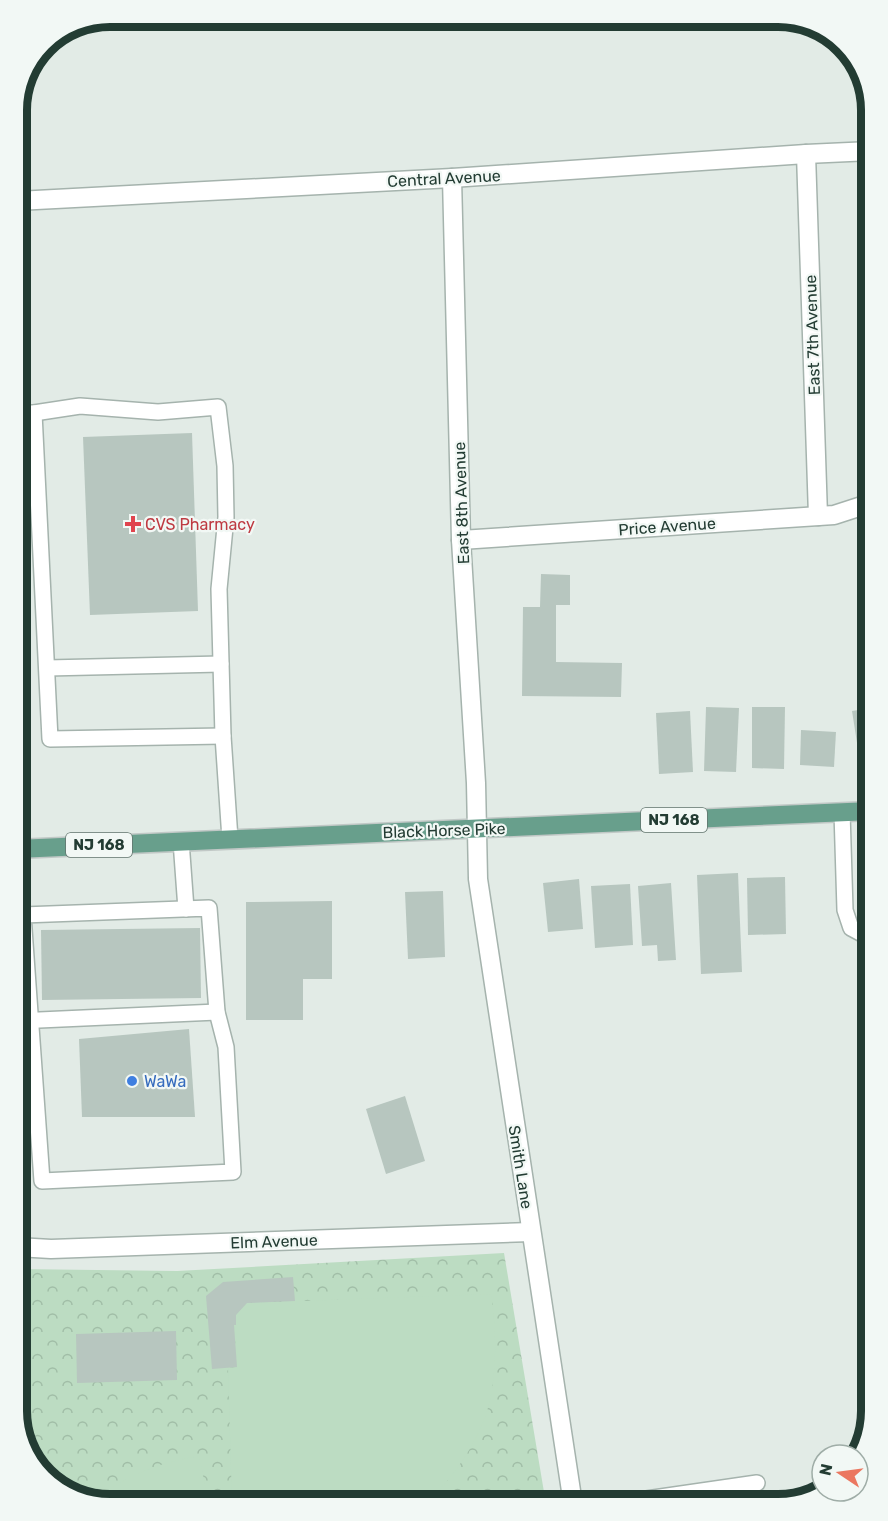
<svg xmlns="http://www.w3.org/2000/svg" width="888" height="1521" font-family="Rubik,sans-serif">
<defs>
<pattern id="park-crowns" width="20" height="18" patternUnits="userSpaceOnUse" patternTransform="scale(1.5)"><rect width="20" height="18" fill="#bcdcc2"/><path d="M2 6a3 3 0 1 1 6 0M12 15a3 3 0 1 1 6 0" fill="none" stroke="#a1bea7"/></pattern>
</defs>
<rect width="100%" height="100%" fill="#e2ebe6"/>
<polygon fill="url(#park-crowns)" points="504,1253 546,1504 105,1504 58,1488 26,1452 17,1411 17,1269 177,1271"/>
<g fill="#bcdcc2">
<path d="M491,1294C496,1327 497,1363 491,1395C484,1435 454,1478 425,1504H232L228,1368L237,1367L234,1325H236V1315L247,1303Z"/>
<path d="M199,1456L209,1504H105L96,1501C123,1475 163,1462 199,1456Z"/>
</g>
<g fill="#b7c6bf">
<polygon points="192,433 198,611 90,615 83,437"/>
<polygon points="541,574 570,575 570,605 556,605 556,662 622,663 621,697 522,696 523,607 540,607"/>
<polygon points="706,707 739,708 736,772 704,771"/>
<polygon points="752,707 785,707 784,769 752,768"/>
<polygon points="871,708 871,760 860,762 852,711"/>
<polygon points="690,711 693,772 659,774 656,713"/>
<polygon points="801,730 836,732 834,767 800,765"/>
<polygon points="871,857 871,922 860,922 858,858"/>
<polygon points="738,873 742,972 701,974 697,875"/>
<polygon points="785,877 786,934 748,935 747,878"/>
<polygon points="579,879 583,929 548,932 543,883"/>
<polygon points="671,883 676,960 658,961 657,945 642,946 638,886"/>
<polygon points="630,884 633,945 595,948 591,886"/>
<polygon points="443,891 445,957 408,959 405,892"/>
<polygon points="332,901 332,979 303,979 303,1020 246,1020 246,902"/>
<polygon points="200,928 201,998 42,1000 41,930"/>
<polygon points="189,1029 195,1117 82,1117 79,1039"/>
<polygon points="405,1096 425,1161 386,1174 366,1109"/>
<polygon points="293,1277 295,1301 247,1303 236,1315 236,1325 234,1325 237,1367 212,1369 206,1296 223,1282"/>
<polygon points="176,1331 177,1380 77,1383 76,1334"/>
</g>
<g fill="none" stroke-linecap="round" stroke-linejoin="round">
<g stroke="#a5b3ad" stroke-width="18">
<g id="service">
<polyline points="17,413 34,413 80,406 158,412 218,407 225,466 226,517 219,589 223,736 230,839"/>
<polyline points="34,413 50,739 223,736"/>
<polyline points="47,668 221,664"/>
<polyline points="842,812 845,910 851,928 864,935 871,935"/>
<polyline points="181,841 186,909"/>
<polygon points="209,908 217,1012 226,1047 233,1172 42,1181 23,915"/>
<polyline points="17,1021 217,1012"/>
<polyline points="612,1504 757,1483"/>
</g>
</g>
<g stroke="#a5b3ad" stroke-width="21">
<g id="minor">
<polyline points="806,154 818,516"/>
<polyline points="452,178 461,540 476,783 478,879 573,1504"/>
<polyline points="17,201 452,178 806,154 871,151"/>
<polyline points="461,540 834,515 871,503"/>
<polyline points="17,1247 51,1249 531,1232"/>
</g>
</g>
<g stroke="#c1c8c6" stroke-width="21">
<polyline id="primary" points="17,849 871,811"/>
</g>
<use href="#service" stroke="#fff" stroke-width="15"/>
<use href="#minor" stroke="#fff" stroke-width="18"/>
<use href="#primary" stroke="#689f8c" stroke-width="18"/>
</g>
<path fill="#e0444e" stroke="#f2f8f5" stroke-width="2" d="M130 515h6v6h6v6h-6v6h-6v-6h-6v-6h6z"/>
<circle fill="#3f7fe0" stroke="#f2f8f5" stroke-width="2" cx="132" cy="1081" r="6"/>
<g text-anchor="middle" stroke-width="4.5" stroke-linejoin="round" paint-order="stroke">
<g fill="#f2f8f5" stroke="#61746d" stroke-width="1.5">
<rect x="641" y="808" width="66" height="24" rx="4.5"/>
<rect x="66" y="833" width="66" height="24" rx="4.5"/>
</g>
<g font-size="15" font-weight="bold" fill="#233c33">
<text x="674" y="825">NJ 168</text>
<text x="99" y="850">NJ 168</text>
</g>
<g font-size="16" fill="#233c33" stroke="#f2f8f5">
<text transform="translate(444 178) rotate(-3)" y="6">Central Avenue</text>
<text transform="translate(812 335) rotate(-92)" y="6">East 7th Avenue</text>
<text transform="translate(461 503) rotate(-92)" y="6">East 8th Avenue</text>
<text transform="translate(667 526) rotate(-4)" y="6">Price Avenue</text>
<text transform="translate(444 830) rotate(-2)" y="6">Black Horse Pike</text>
<text transform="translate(521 1167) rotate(81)" y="6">Smith Lane</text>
<text transform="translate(274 1241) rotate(-2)" y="6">Elm Avenue</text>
</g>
<g font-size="16" fill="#be3a42" stroke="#f2f8f5" text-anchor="start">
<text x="145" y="530">CVS Pharmacy</text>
</g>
<g font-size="16" fill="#366cbe" stroke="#f2f8f5" text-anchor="start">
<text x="144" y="1087">WaWa</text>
</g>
</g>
<path d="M0 0H888V1521H0ZM110 27H778A83 83 0 0 1 861 110V1411A83 83 0 0 1 778 1494H110A83 83 0 0 1 27 1411V110A83 83 0 0 1 110 27Z" fill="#f2f8f5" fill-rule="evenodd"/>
<path fill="none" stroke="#233c33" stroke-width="8" d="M110 27H778A83 83 0 0 1 861 110V1411A83 83 0 0 1 778 1494H110A83 83 0 0 1 27 1411V110A83 83 0 0 1 110 27Z"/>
<g transform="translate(840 1473) rotate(283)"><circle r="28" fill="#f2f8f5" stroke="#9fada7" stroke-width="1.5"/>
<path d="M0-4.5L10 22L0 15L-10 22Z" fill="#eb7760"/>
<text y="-9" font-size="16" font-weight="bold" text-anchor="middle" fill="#233c33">N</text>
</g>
</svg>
